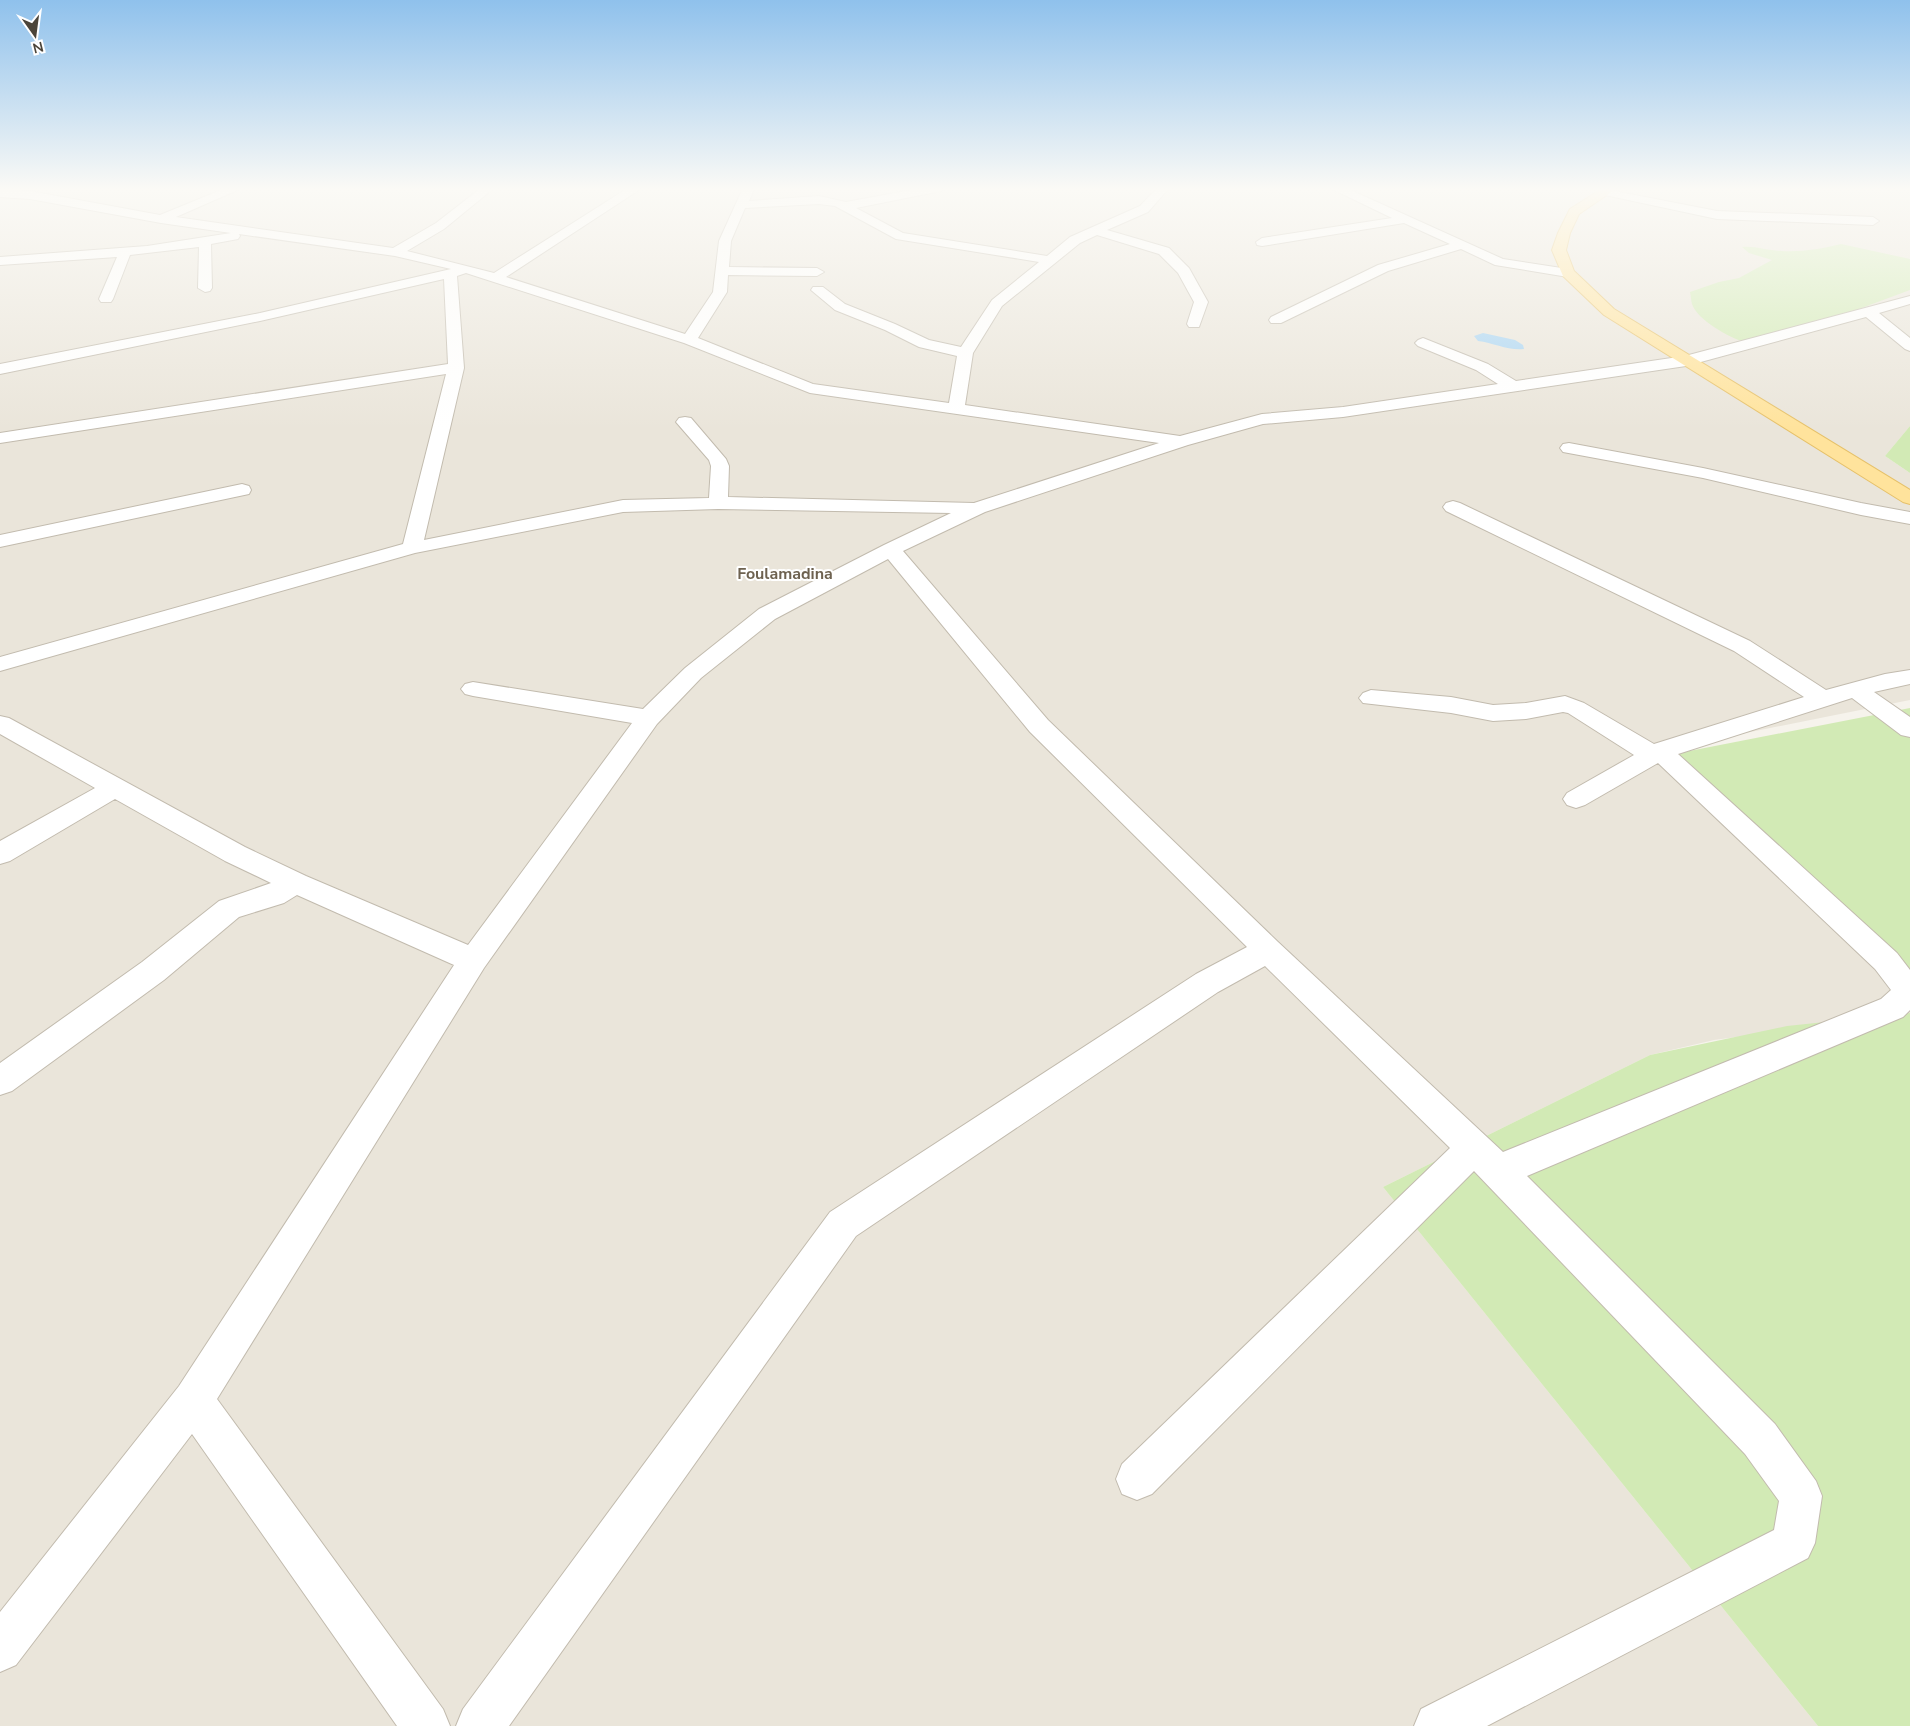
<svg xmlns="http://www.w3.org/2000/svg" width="1910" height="1726" font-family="'Nunito Sans',sans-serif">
<rect width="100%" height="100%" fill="#f6f3ec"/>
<polygon fill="#eae5da" points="0,188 1910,188 1910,426 1885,456 1910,473 1910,700 1651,752 1910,985 1910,1014 1714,1040 1650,1055 1383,1187 1818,1726 0,1726"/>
<g fill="#d2eab5">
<path d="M1841,244L1910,259V290L1840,316L1745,342C1730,338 1697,320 1692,304C1691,301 1691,296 1690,292L1719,282L1739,278L1772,260L1749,253L1742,247C1757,246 1768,251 1782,251C1802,252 1821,249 1841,244Z"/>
<polygon points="1910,426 1910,473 1885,456"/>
<polygon points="1910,708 1910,983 1674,754"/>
<polygon points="1910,1013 1910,1726 1818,1726 1383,1187 1650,1055 1787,1026"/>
</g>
<path fill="#a9d4f2" d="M1483,333L1515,340L1523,345L1524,349C1509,351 1494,343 1478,341L1474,336Z"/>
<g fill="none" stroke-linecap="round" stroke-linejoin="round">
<g stroke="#c2bbae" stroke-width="2">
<g id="minor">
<path d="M226,188H242L176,217L393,248L436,223L481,188H494L444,229L407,251L494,273L628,188H642L506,277L685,334L713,292L719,241L743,188L754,189L749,201L819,196L846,202L922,188H947L941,191L856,208L903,233L1047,256L1070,237L1140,206L1157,188H1169L1148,212L1107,230L1169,248L1189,268L1208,302L1199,327H1189L1187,324L1194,302L1178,273L1159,254L1097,235L1080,243L1002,306L973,353L965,405L1180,436L1262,414L1343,407L1498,384L1476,370L1418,346L1415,343L1418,340L1423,338L1488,364L1516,381L1685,356L1910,296V304L1879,313L1910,338V351L1905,349L1866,317L1686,366L1343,417L1263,424L1188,445L985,512L903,551L1048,720L1278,942L1503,1152L1881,999L1891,990L1875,969L1658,763L1585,805L1576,808L1567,805L1563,799L1567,793L1634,755L1568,713L1563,712L1526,719L1493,721L1451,713L1363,703L1359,698L1363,693L1371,690L1451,697L1493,705L1526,703L1565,696L1584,703L1654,744L1804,697L1734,651L1446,511L1443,507L1446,503L1453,501L1460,503L1750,641L1826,690L1885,674L1910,670V684L1874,692L1910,717V737L1901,735L1852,698L1678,754L1897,953L1910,970V1010L1903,1017L1527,1176L1775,1424L1816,1481L1822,1496L1815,1543L1808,1558L1487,1726H1414L1421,1709L1774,1530L1779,1501L1745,1454L1474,1171L1152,1494L1137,1500L1122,1494L1116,1479L1122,1464L1450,1148L1265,966L1218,992L856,1236L509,1726H456L463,1709L830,1212L1196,974L1247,947L1030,732L888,559L775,619L701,678L657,724L484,968L217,1399L443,1709L450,1726H397L192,1434L16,1665L0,1672V1612L179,1386L454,965L297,895L284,903L239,917L164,980L12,1091L0,1095V1063L142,962L219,901L271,883L225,861L115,799L10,861L0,864V841L95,788L0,734V716L9,718L245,847L306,876L468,945L632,723L473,696L465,694L461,689L465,684L473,682L643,709L685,668L759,609L884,545L951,513L718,509L623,512L415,553L0,671V657L403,544L446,374L0,443V433L448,364L444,279L260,321L0,374V364L260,313L451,269L395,256L239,234L240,236L238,239L211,244L212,288L210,291L205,292L198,288L199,247L130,255L113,299L111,302H101L99,299L117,257L0,265V257L147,246L231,233L161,223L30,199L0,197V189L30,191L160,215ZM819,204L835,206L896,239L1039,262L992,300L961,347L929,340L895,324L845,304L823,287H813L811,290L835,310L885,330L919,347L957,356L949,403L813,384L698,338L727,292L728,275L817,276L824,272L817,268L729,267L731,241L745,208ZM466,273L684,343L810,393L1159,443L974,503L728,497L729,466L726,459L691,418L685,417L679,418L676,422L709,460L711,466L709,498L623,500L424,540L464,368L457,276Z"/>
<polygon points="1330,188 1346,188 1503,259 1568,269 1575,273 1568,277 1495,265 1461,249 1388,271 1281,323 1271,323 1269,320 1271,317 1378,265 1450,244 1404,223 1262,246 1257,245 1256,242 1262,238 1392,218"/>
<polygon points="1604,189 1717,211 1873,217 1879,221 1873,225 1717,219 1600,194 1598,192 1600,190"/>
<polygon points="1569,443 1703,468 1861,503 1910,512 1910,524 1861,515 1703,478 1563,452 1560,448 1563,444"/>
<polygon points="242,484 249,486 251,490 249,494 0,547 0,535"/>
</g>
</g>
<g stroke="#e6c16a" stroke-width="2">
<polygon id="major" points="1603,188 1617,188 1579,214 1570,233 1566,250 1574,271 1614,309 1910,490 1910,504 1903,502 1604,315 1563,276 1552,250 1558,233 1570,209"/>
</g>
<use href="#minor" fill="#fff" fill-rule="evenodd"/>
<use href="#major" fill="#ffe39c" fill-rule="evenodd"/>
</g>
<linearGradient id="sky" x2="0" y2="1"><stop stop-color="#8fc1ec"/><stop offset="0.44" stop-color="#fbfaf6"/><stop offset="1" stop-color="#fbfaf6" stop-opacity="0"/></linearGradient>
<rect width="1910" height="430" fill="url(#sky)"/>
<g text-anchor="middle" stroke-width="4" stroke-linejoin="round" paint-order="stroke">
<g font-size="16" font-weight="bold" fill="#6e6250" stroke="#fff">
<text x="785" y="579">Foulamadina</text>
</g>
</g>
<g transform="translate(35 35) rotate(166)" stroke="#ffffff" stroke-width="4" paint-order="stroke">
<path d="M0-4L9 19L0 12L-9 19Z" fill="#4b4439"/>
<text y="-8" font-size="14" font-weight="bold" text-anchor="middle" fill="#4b4439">N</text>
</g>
</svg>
